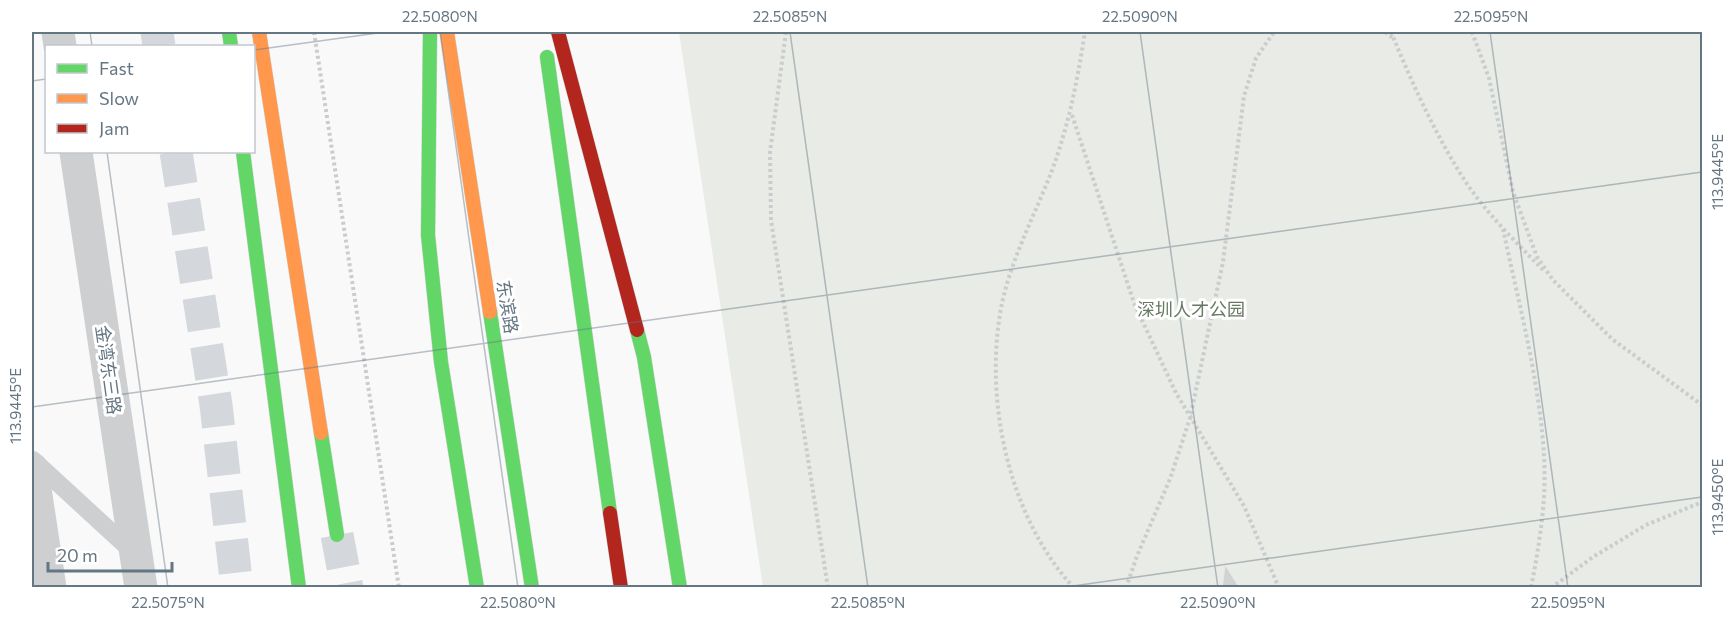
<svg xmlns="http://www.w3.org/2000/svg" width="1734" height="619" font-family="Commissioner,'Noto Sans SC',sans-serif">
<rect width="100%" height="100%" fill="#f9f9f9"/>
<polygon fill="#e8ebe6" points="679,32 1702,32 1702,587 763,587"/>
<polygon fill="#d0d2d3" stroke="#e8e8e8" stroke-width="1.5" points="1225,564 1233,577 1240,588 1222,588"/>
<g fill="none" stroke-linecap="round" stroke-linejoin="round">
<g stroke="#d4d8dc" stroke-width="33" stroke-dasharray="33 16" stroke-linecap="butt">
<polyline points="157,32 159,46"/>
<polyline points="176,152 216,405 237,588"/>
<polyline points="337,535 347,588"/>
</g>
<g stroke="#d5d6d7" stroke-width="15">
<g id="fast">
<polyline points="229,32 231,46"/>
<polyline points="430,32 428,235 441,362 477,588"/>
<polyline points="547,57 610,513"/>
<polyline points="243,152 299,588"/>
<polyline points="490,312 532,588"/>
<polyline points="637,330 644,357 680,588"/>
<polyline points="321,433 337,535"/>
</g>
</g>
<g stroke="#d5d6d7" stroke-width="15">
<g id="slow">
<polyline points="259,32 321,433"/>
<polyline points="447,32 490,312"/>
</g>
</g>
<g stroke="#d5d6d7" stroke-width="15">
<g id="jam">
<polyline points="558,32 637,330"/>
<polyline points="610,513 621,588"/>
</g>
</g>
<g stroke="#cbcccd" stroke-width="4" stroke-dasharray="3 3" stroke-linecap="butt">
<polyline points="314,32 399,588"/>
<polyline points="786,32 770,152 771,220 828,588"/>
<polyline points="1385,32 1393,38"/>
<path d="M1391,32C1412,83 1435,134 1465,181C1487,214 1517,243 1544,271"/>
<polyline points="1472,32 1489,78 1513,192 1537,257 1553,280 1612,339 1702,405"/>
<polyline points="1072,115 1134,303 1176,393 1244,506 1279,588"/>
<path d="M1503,229C1520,310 1549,415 1544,497C1542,527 1537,557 1531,588"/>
<path d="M1074,588C1010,519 985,406 1000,314C1008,265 1033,219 1051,173C1069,125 1077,82 1085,32"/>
<polyline points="1126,588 1137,556 1170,479 1190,418 1223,262 1244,96 1256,58 1274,32"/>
<polyline points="1551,588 1593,557 1646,525 1702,502"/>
</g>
<polyline stroke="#cecfd0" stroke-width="18" points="33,460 134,553"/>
<g stroke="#cecfd0" stroke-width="33">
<polyline points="58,32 60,46"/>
<polyline points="76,152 141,588"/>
<polyline points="32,469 50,588"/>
</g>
<use href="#fast" stroke="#63d668" stroke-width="14"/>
<use href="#slow" stroke="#ff974d" stroke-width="14"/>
<use href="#jam" stroke="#b3261e" stroke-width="14"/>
</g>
<path fill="none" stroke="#657683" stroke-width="1.5" stroke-opacity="0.45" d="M90,32L92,46M440,32L518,588M790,32L868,588M1140,32L1218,588M1490,32L1568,588M254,50L385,32M32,81L46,79M107,152L168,588M32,407L1702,172M1059,588L1702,497"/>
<g text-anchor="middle" stroke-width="6" stroke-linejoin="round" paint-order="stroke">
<g font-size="18" fill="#657683" stroke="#fff">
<text transform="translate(507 307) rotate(81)" y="6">东滨路</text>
<text transform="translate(108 370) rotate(82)" y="6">金湾东三路</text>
</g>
<g font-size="18" fill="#687a64" stroke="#fff">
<text x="1191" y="316">深圳人才公园</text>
</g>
</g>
<rect width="1734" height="619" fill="none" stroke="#ffffff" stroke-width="66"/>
<rect x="45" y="45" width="210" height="108" fill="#ffffff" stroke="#c1c8cd" stroke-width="1.5"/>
<rect x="57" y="64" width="30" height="9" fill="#63d668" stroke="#c1c8cd" stroke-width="1.5"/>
<text x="99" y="75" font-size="18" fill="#657683">Fast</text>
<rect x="57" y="94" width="30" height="9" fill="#ff974d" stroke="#c1c8cd" stroke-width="1.5"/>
<text x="99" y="105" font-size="18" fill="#657683">Slow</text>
<rect x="57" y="124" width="30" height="9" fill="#b3261e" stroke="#c1c8cd" stroke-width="1.5"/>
<text x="99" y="135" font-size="18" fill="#657683">Jam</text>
<path d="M48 562v9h124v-9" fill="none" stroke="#657683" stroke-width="3"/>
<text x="57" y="562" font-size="18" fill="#657683" stroke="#ffffff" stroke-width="4.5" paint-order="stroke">20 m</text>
<rect x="33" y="33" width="1668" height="553" fill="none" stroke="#657683" stroke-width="2"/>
<g font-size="15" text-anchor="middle" fill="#657683">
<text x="440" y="22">22.5080°N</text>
<text x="790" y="22">22.5085°N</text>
<text x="1140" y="22">22.5090°N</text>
<text x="1491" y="22">22.5095°N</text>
<text transform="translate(1718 172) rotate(-90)" y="5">113.9445°E</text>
<text transform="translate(16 406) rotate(-90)" y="5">113.9445°E</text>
<text transform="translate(1718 497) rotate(-90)" y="5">113.9450°E</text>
<text x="168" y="608">22.5075°N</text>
<text x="518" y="608">22.5080°N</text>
<text x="868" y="608">22.5085°N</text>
<text x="1218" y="608">22.5090°N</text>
<text x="1568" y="608">22.5095°N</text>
</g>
</svg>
